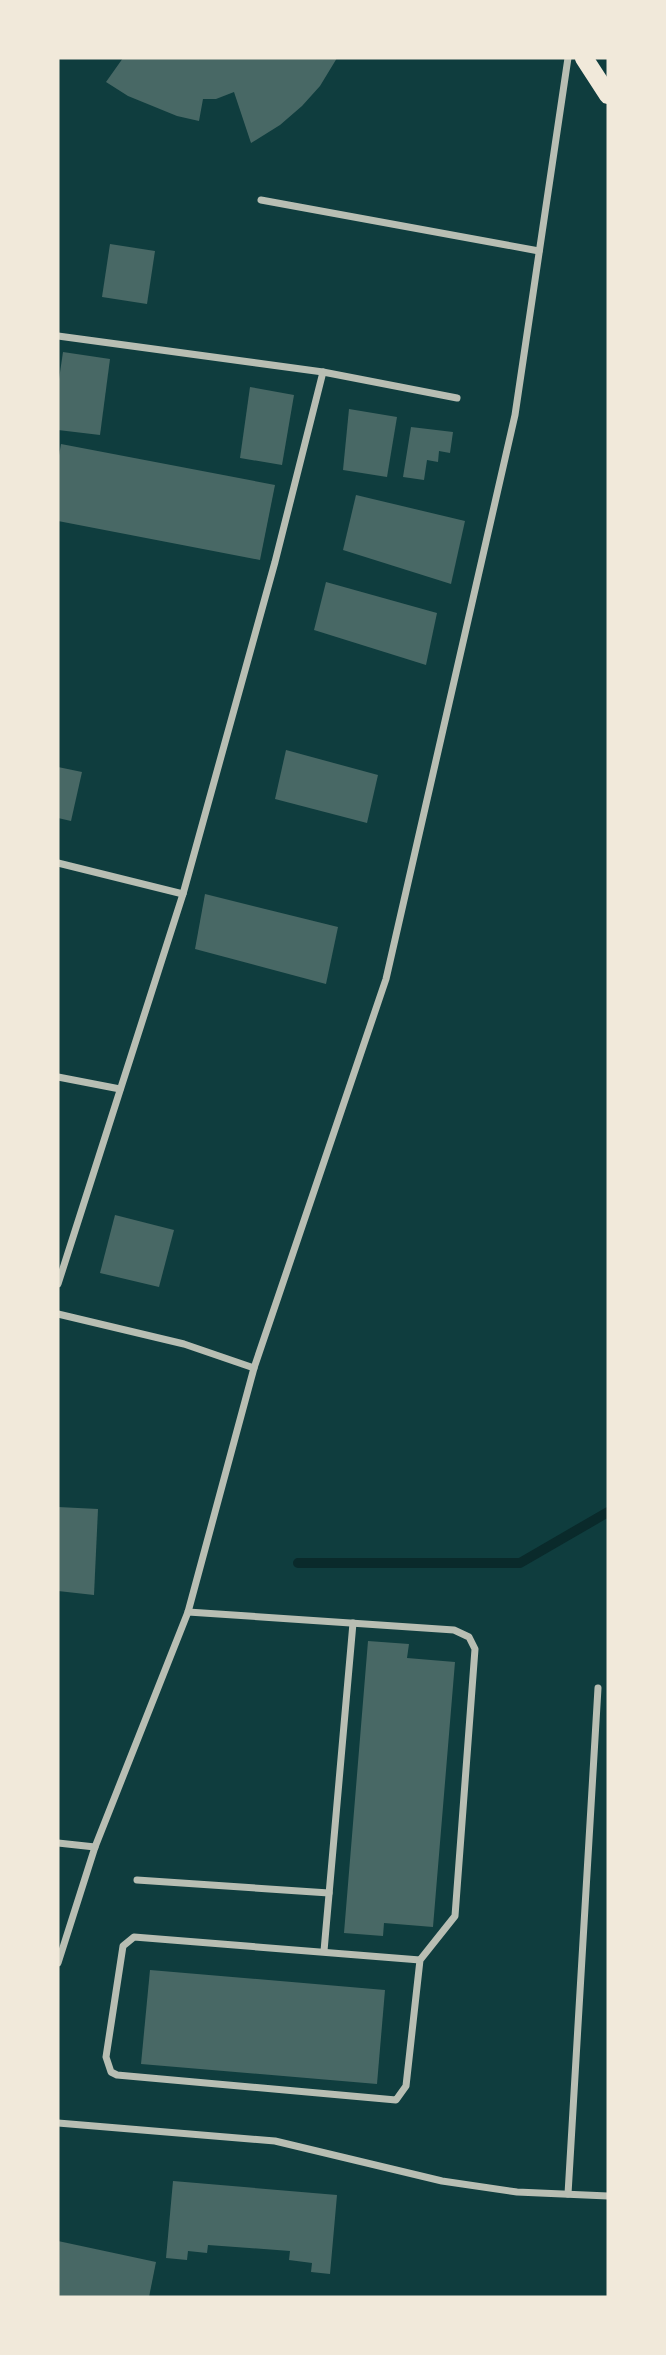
<svg xmlns="http://www.w3.org/2000/svg" width="666" height="2355" font-family="'Libre Baskerville',serif">
<rect width="100%" height="100%" fill="#0f3d3e"/>
<g fill="none" stroke-linecap="round" stroke-linejoin="round">
<polyline stroke="#0a2a2b" stroke-width="10" points="298,1563 520,1563 608,1512"/>
</g>
<g fill="#486865">
<polygon points="123,58 337,58 320,86 302,106 280,125 251,143 234,92 216,99 203,99 199,121 177,116 128,96 106,82"/>
<polygon points="110,244 155,251 147,304 102,297"/>
<polygon points="63,352 110,359 100,435 58,430 58,386"/>
<polygon points="250,387 294,395 282,465 240,458"/>
<polygon points="349,409 397,417 387,477 343,470"/>
<polygon points="411,427 453,432 450,453 439,451 438,462 427,460 424,480 403,477"/>
<polygon points="61,444 275,485 260,560 58,521 58,461"/>
<polygon points="356,495 465,521 451,584 343,550"/>
<polygon points="326,582 437,613 426,665 314,630"/>
<polygon points="286,750 378,775 367,823 275,799"/>
<polygon points="58,767 82,772 71,821 58,818"/>
<polygon points="205,894 338,927 326,984 195,949"/>
<polygon points="115,1215 174,1230 159,1287 100,1273"/>
<polygon points="58,1507 98,1509 94,1595 58,1591"/>
<polygon points="368,1641 409,1644 407,1658 455,1662 433,1927 384,1923 383,1936 344,1933"/>
<polygon points="150,1970 385,1990 377,2084 141,2064"/>
<polygon points="173,2181 337,2195 330,2274 311,2272 312,2263 289,2260 290,2251 208,2245 207,2253 188,2251 187,2260 166,2258"/>
<polygon points="58,2241 156,2262 149,2297 58,2297"/>
</g>
<g fill="none" stroke-linecap="round" stroke-linejoin="round">
<g stroke="#b8beb3" stroke-width="7">
<polyline points="261,200 539,251"/>
<polyline points="58,336 323,372 457,398"/>
<polyline points="58,863 183,894"/>
<polyline points="58,1077 120,1089"/>
<polyline points="58,1284 183,894 275,562 323,372"/>
<polyline points="58,1314 184,1344 254,1368"/>
<polyline points="188,1612 454,1630 469,1637 475,1649 455,1916 420,1960 406,2086 396,2100 117,2075 111,2072 106,2057 123,1946 134,1937 420,1960"/>
<polyline points="58,1843 95,1847"/>
<polyline points="137,1880 329,1893"/>
<polyline points="324,1951 353,1623"/>
<polyline points="58,1963 95,1847 188,1612 254,1368 386,979 515,415 568,58"/>
<polyline points="58,2123 275,2141 442,2181 517,2192 608,2196"/>
<polyline points="568,2194 598,1688"/>
</g>
<polyline stroke="#f1e9da" stroke-width="18" points="584,58 608,95"/>
</g>
<rect width="666" height="2355" fill="none" stroke="#f1e9da" stroke-width="119"/>
</svg>
